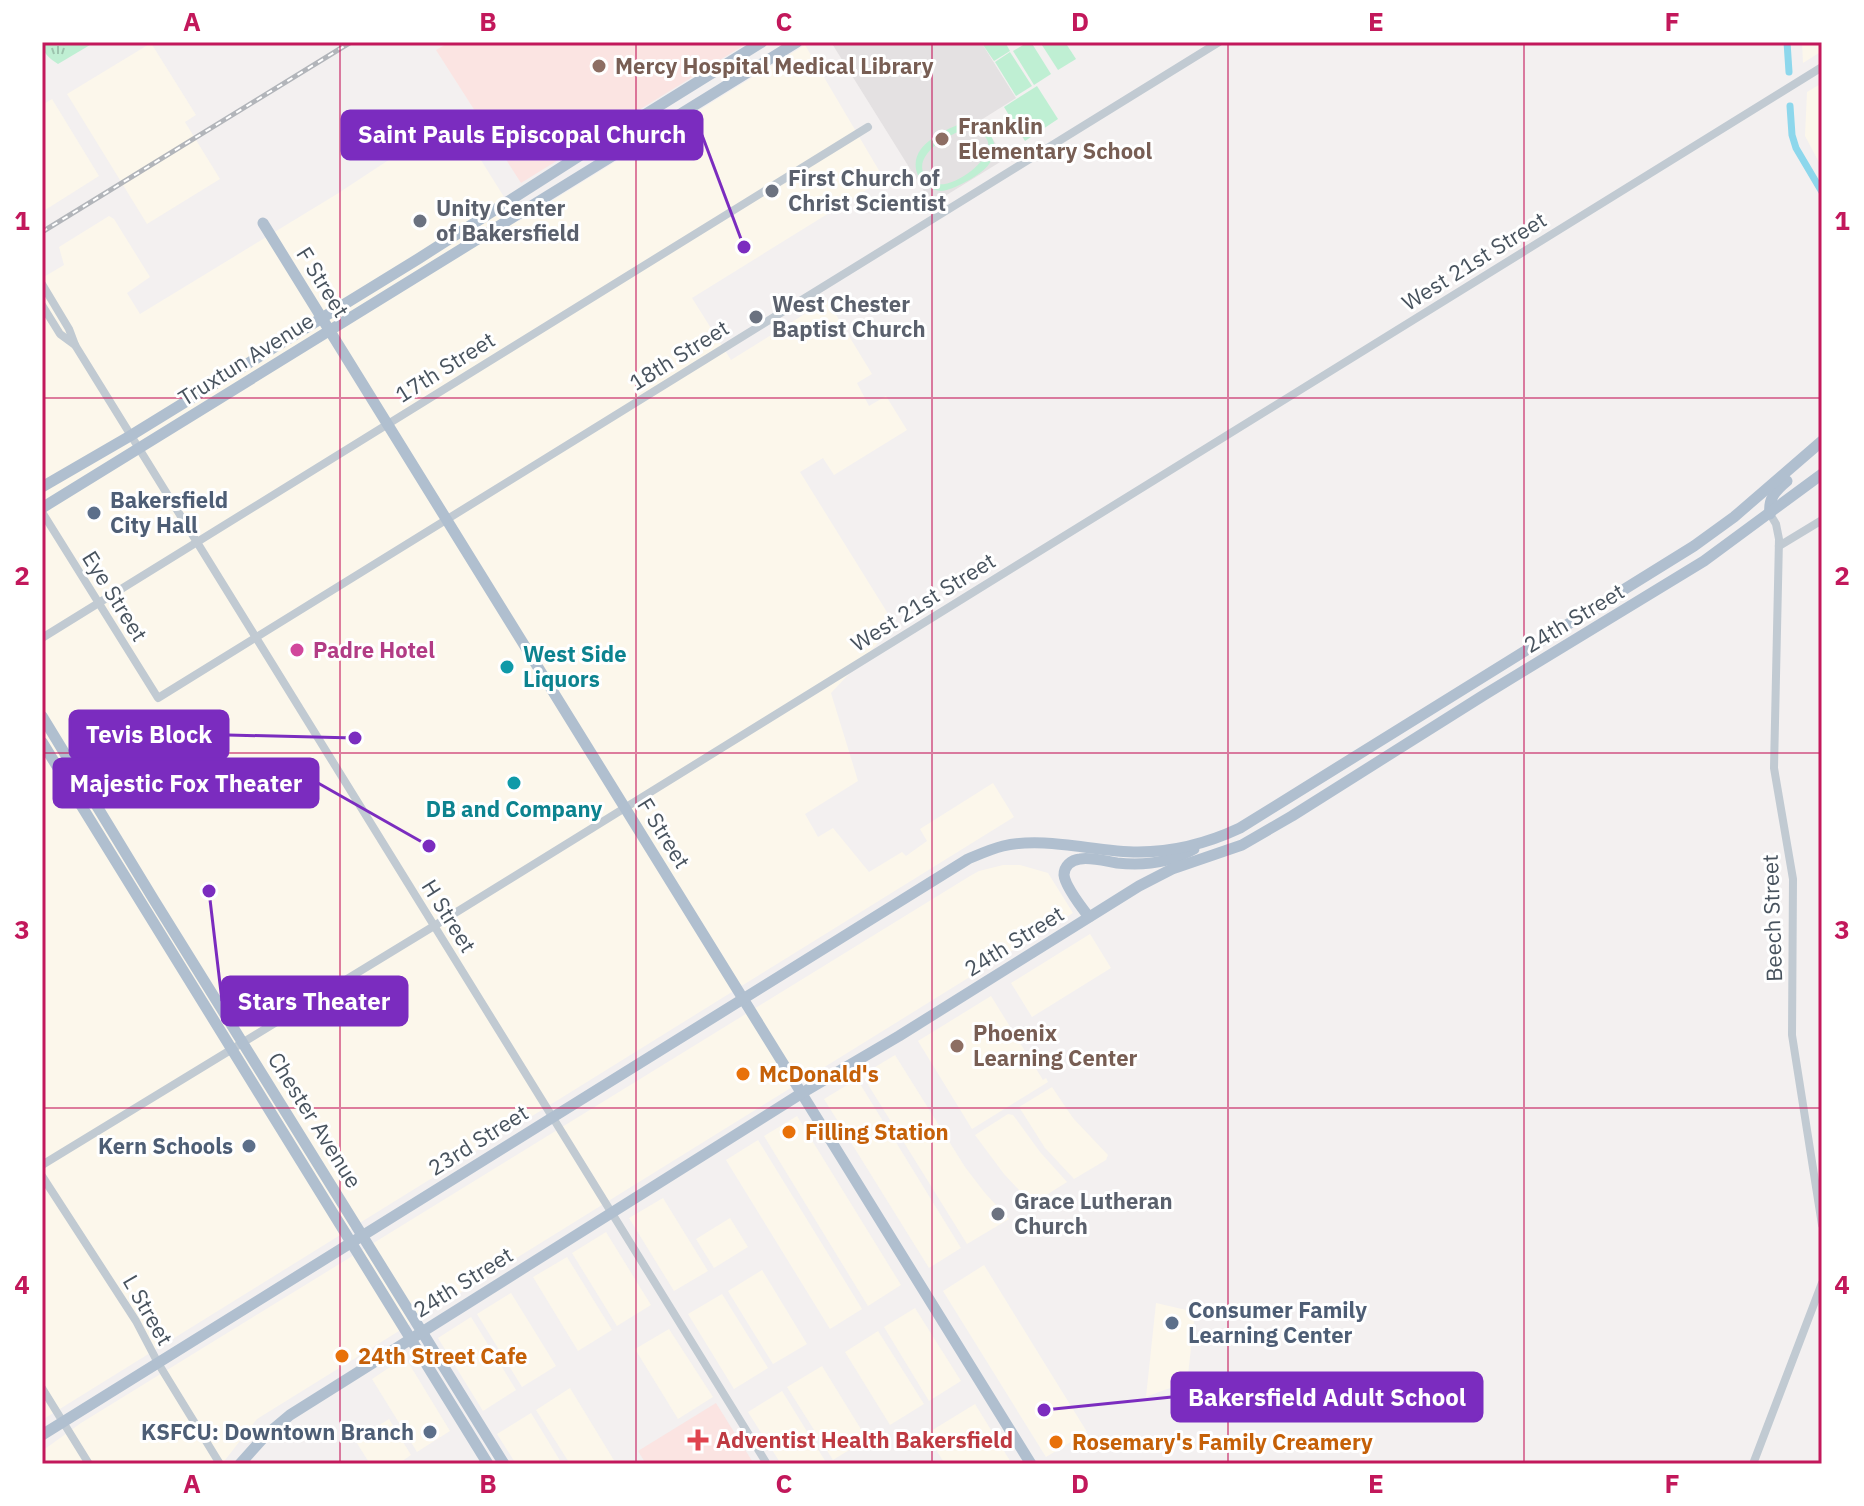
<svg xmlns="http://www.w3.org/2000/svg" width="1864" height="1506" font-family="'IBM Plex Sans',sans-serif">
<defs>
<pattern id="grass-tufts" width="24" height="20" patternUnits="userSpaceOnUse" patternTransform="scale(2)"><rect width="24" height="20" fill="#bfefd3"/><path d="M3 7l-1-3M5 7V3M7 7l1-3M15 17l-1-3M17 17v-4M19 17l1-3" fill="none" stroke="#9dc4ae"/></pattern>
</defs>
<rect width="100%" height="100%" fill="#f3f0f0"/>
<g fill="#fcf7eb">
<polygon points="1802,42 1822,42 1822,51 1803,63"/>
<polygon points="151,43 196,115 185,122 220,179 147,224 67,94"/>
<polygon points="805,45 884,179 692,298 731,360 827,300 872,374 857,383 869,406 886,396 907,430 834,475 823,458 800,472 895,625 831,693 858,781 805,814 818,837 833,828 869,872 902,852 906,856 927,841 920,829 993,783 1014,817 42,1420 42,278 64,265 59,247 109,216 114,219 150,277 127,293 140,314 337,194 454,117 519,221"/>
<polygon points="1822,83 1822,168 1805,136 1807,92"/>
<polygon points="52,99 99,176 42,212 42,105"/>
<polygon points="1003,865 1020,865 1048,873 1073,913 257,1419 222,1464 42,1464 42,1451 81,1423 970,876 979,871"/>
<polygon points="1090,934 1111,968 1032,1017 1011,983"/>
<polygon points="991,996 1043,1080 1046,1078 1048,1082 972,1129 918,1041"/>
<polygon points="895,1055 965,1167 985,1193 1009,1219 967,1244 862,1075"/>
<polygon points="857,1079 961,1248 929,1268 824,1099"/>
<polygon points="1052,1087 1073,1118 1108,1155 1106,1160 1074,1179 1045,1148 1019,1107"/>
<polygon points="1008,1114 1013,1115 1040,1152 1067,1182 1032,1204 1004,1174 975,1135"/>
<polygon points="797,1116 901,1285 868,1306 764,1136"/>
<polygon points="758,1140 862,1309 830,1329 726,1160"/>
<polygon points="663,1198 708,1271 674,1291 629,1218"/>
<polygon points="730,1218 748,1247 714,1268 696,1239"/>
<polygon points="606,1232 651,1305 617,1326 572,1253"/>
<polygon points="567,1257 612,1330 578,1351 533,1277"/>
<polygon points="984,1265 1087,1432 1046,1457 943,1291"/>
<polygon points="762,1270 807,1344 773,1364 728,1291"/>
<polygon points="511,1293 556,1366 522,1387 477,1314"/>
<polygon points="722,1294 768,1368 734,1389 688,1314"/>
<polygon points="1156,1303 1195,1312 1187,1384 1167,1389 1146,1397"/>
<polygon points="915,1308 961,1381 929,1401 884,1327"/>
<polygon points="471,1317 516,1390 483,1411 438,1338"/>
<polygon points="669,1329 713,1397 678,1419 635,1349"/>
<polygon points="878,1331 924,1404 890,1425 845,1352"/>
<polygon points="405,1357 450,1431 417,1452 372,1379"/>
<polygon points="822,1366 867,1439 833,1460 787,1387"/>
<polygon points="570,1388 615,1462 611,1464 570,1464 536,1410"/>
<polygon points="782,1391 827,1464 781,1464 748,1412"/>
<polygon points="975,1404 1012,1464 945,1464 926,1434"/>
<polygon points="531,1413 562,1464 516,1464 497,1434"/>
<polygon points="389,1419 411,1455 398,1464 370,1464 355,1440"/>
</g>
<polygon fill="#e4e1e2" points="831,42 981,42 1016,98 981,120 1005,159 932,204"/>
<g fill="#fbe4e2">
<polygon points="450,42 749,42 521,183 436,50"/>
<polygon points="716,1403 754,1464 646,1464 638,1451"/>
</g>
<path fill="url(#grass-tufts)" d="M42,42H95L58,64C50,59 42,53 42,42Z"/>
<g fill="#bfefd3" fill-rule="evenodd">
<polygon points="981,42 1005,42 1010,51 994,61"/>
<polygon points="1028,42 1031,42 1051,74 1034,85 1013,51"/>
<polygon points="1040,42 1065,42 1076,59 1058,70"/>
<polygon points="1010,52 1032,86 1016,96 995,62"/>
<polygon points="1037,86 1058,119 1025,141 1004,107"/>
<path d="M970,122C989,126 1003,146 989,164C983,174 952,191 941,191C920,190 908,166 921,149C929,138 956,123 970,122ZM969,129C1019,140 959,189 937,184C931,183 926,178 923,172C916,152 953,131 969,129Z"/>
</g>
<g fill="none" stroke-linecap="round" stroke-linejoin="round">
<g stroke="#8dd7ec" stroke-width="7">
<polyline points="1787,42 1789,72"/>
<polyline points="1790,106 1792,135 1796,148 1822,192"/>
</g>
<g stroke="#c1cad2" stroke-width="8">
<polyline points="42,284 69,329 75,345 767,1464"/>
<polyline points="42,305 60,334 75,345"/>
<polyline points="42,512 158,698 1219,42"/>
<polyline points="1770,514 1776,524 1779,539 1774,768 1793,879 1792,1035 1822,1225"/>
<polyline points="1779,546 1822,520"/>
<polyline points="42,638 868,127"/>
<polyline points="42,1165 434,926 1822,67"/>
<polyline points="42,1176 136,1321 158,1363 220,1464"/>
<polyline points="42,1388 89,1464"/>
<polyline points="1753,1464 1822,1283"/>
</g>
<g stroke="#b0bfcf" stroke-width="11">
<polyline points="607,155 609,150 625,137 626,126"/>
<polyline points="263,223 1031,1464"/>
<polyline points="42,487 130,436 418,259 601,142 762,42"/>
<polyline points="42,508 797,42"/>
<path d="M1770,514C1768,499 1775,491 1787,481"/>
<polyline points="42,716 154,900 504,1464"/>
<polyline points="42,742 488,1464"/>
<path d="M1089,917C1082,908 1065,886 1064,875C1064,866 1071,860 1080,859C1091,857 1105,861 1117,863C1143,866 1171,862 1194,849"/>
<path d="M42,1435L968,859C980,854 991,849 1003,846C1045,836 1095,852 1138,852C1174,852 1208,843 1240,828L1694,546L1734,517L1822,441"/>
<polyline points="240,1464 265,1436 290,1415 802,1093 899,1036 1139,886 1172,869 1242,845 1292,816 1484,695 1704,561 1822,474"/>
</g>
<g stroke="#b2b5ba" stroke-width="5">
<polyline id="rail" points="42,232 351,42"/>
</g>
<use href="#rail" stroke="#fff" stroke-width="2" stroke-dasharray="6" stroke-linecap="butt"/>
</g>
<path fill="none" stroke="#c2185b" stroke-width="2" stroke-opacity="0.55" d="M340,42V1464M636,42V1464M932,42V1464M1228,42V1464M1524,42V1464M42,398H1822M42,753H1822M42,1108H1822"/>
<g fill="#8d6e63" stroke="#fff" stroke-width="3">
<circle cx="599" cy="66" r="8"/>
<circle cx="942" cy="139" r="8"/>
<circle cx="957" cy="1046" r="8"/>
</g>
<g fill="#6b7280" stroke="#fff" stroke-width="3">
<circle cx="772" cy="191" r="8"/>
<circle cx="420" cy="221" r="8"/>
<circle cx="756" cy="317" r="8"/>
<circle cx="998" cy="1214" r="8"/>
</g>
<g fill="#5c6f8a" stroke="#fff" stroke-width="3">
<circle cx="94" cy="513" r="8"/>
<circle cx="249" cy="1146" r="8"/>
<circle cx="1172" cy="1323" r="8"/>
<circle cx="430" cy="1432" r="8"/>
</g>
<circle fill="#d1479c" stroke="#fff" stroke-width="3" cx="297" cy="650" r="8"/>
<g fill="#0f9aa8" stroke="#fff" stroke-width="3">
<circle cx="507" cy="667" r="8"/>
<circle cx="514" cy="783" r="8"/>
</g>
<g fill="#e8710a" stroke="#fff" stroke-width="3">
<circle cx="743" cy="1074" r="8"/>
<circle cx="789" cy="1132" r="8"/>
<circle cx="342" cy="1356" r="8"/>
<circle cx="1056" cy="1442" r="8"/>
</g>
<path fill="#e0444e" stroke="#fff" stroke-width="3" d="M694 1428h8v8h8v8h-8v8h-8v-8h-8v-8h8z"/>
<g text-anchor="middle" stroke-width="6" stroke-linejoin="round" paint-order="stroke">
<g font-size="22" font-weight="bold" fill="#785e54" stroke="#fff" text-anchor="start">
<text x="615" y="74">Mercy Hospital Medical Library</text>
<text x="958" y="134">Franklin<tspan x="958" dy="25">Elementary School</tspan></text>
<text x="973" y="1041">Phoenix<tspan x="973" dy="25">Learning Center</tspan></text>
</g>
<g font-size="22" font-weight="bold" fill="#5b616d" stroke="#fff" text-anchor="start">
<text x="788" y="186">First Church of<tspan x="788" dy="25">Christ Scientist</tspan></text>
<text x="436" y="216">Unity Center<tspan x="436" dy="25">of Bakersfield</tspan></text>
<text x="772" y="312">West Chester<tspan x="772" dy="25">Baptist Church</tspan></text>
<text x="1014" y="1209">Grace Lutheran<tspan x="1014" dy="25">Church</tspan></text>
</g>
<g font-size="22" fill="#48535e" stroke="#fff">
<text transform="translate(1474 261) rotate(-32)" y="8">West 21st Street</text>
<text transform="translate(323 282) rotate(58)" y="8">F Street</text>
<text transform="translate(679 355) rotate(-32)" y="8">18th Street</text>
<text transform="translate(246 359) rotate(-32)" y="8">Truxtun Avenue</text>
<text transform="translate(445 367) rotate(-32)" y="8">17th Street</text>
<text transform="translate(115 596) rotate(58)" y="8">Eye Street</text>
<text transform="translate(923 602) rotate(-32)" y="8">West 21st Street</text>
<text transform="translate(1574 618) rotate(-31)" y="8">24th Street</text>
<text transform="translate(664 833) rotate(58)" y="8">F Street</text>
<text transform="translate(449 916) rotate(58)" y="8">H Street</text>
<text transform="translate(1772 918) rotate(-92)" y="8">Beech Street</text>
<text transform="translate(1014 941) rotate(-32)" y="8">24th Street</text>
<text transform="translate(315 1120) rotate(58)" y="8">Chester Avenue</text>
<text transform="translate(478 1140) rotate(-32)" y="8">23rd Street</text>
<text transform="translate(463 1282) rotate(-32)" y="8">24th Street</text>
<text transform="translate(148 1310) rotate(60)" y="8">L Street</text>
</g>
<g font-size="22" font-weight="bold" fill="#4e5e75" stroke="#fff" text-anchor="start">
<text x="110" y="508">Bakersfield<tspan x="110" dy="25">City Hall</tspan></text>
<text x="233" y="1154" text-anchor="end">Kern Schools</text>
<text x="1188" y="1318">Consumer Family<tspan x="1188" dy="25">Learning Center</tspan></text>
<text x="414" y="1440" text-anchor="end">KSFCU: Downtown Branch</text>
</g>
<g font-size="22" font-weight="bold" fill="#b23c85" stroke="#fff" text-anchor="start">
<text x="313" y="658">Padre Hotel</text>
</g>
<g font-size="22" font-weight="bold" fill="#0d838f" stroke="#fff" text-anchor="start">
<text x="523" y="662">West Side<tspan x="523" dy="25">Liquors</tspan></text>
<text x="514" y="817" text-anchor="middle">DB and Company</text>
</g>
<g font-size="22" font-weight="bold" fill="#c56008" stroke="#fff" text-anchor="start">
<text x="759" y="1082">McDonald's</text>
<text x="805" y="1140">Filling Station</text>
<text x="358" y="1364">24th Street Cafe</text>
<text x="1072" y="1450">Rosemary's Family Creamery</text>
</g>
<g font-size="22" font-weight="bold" fill="#be3a42" stroke="#fff" text-anchor="start">
<text x="716" y="1448">Adventist Health Bakersfield</text>
</g>
</g>
<path fill="none" stroke="#7b2cbf" stroke-width="3" d="M744 247L702 135M355 738L228 735M429 846L318 783M209 891L222 1001M1044 1410L1172 1397"/>
<g fill="#7b2cbf" stroke="#fff" stroke-width="3">
<circle cx="744" cy="247" r="8"/>
<circle cx="355" cy="738" r="8"/>
<circle cx="429" cy="846" r="8"/>
<circle cx="209" cy="891" r="8"/>
<circle cx="1044" cy="1410" r="8"/>
</g>
<g fill="#7b2cbf" stroke="#7b2cbf" stroke-width="3">
<rect x="342" y="111" width="360" height="48" rx="8"/>
<rect x="70" y="711" width="158" height="48" rx="8"/>
<rect x="54" y="759" width="264" height="48" rx="8"/>
<rect x="222" y="977" width="185" height="48" rx="8"/>
<rect x="1172" y="1373" width="310" height="48" rx="8"/>
</g>
<g font-size="24" text-anchor="middle" font-weight="bold" fill="#fff">
<text x="522" y="143">Saint Pauls Episcopal Church</text>
<text x="149" y="743">Tevis Block</text>
<text x="186" y="792">Majestic Fox Theater</text>
<text x="314" y="1010">Stars Theater</text>
<text x="1327" y="1406">Bakersfield Adult School</text>
</g>
<rect width="1864" height="1506" fill="none" stroke="#ffffff" stroke-width="88"/>
<rect x="44" y="44" width="1776" height="1418" fill="none" stroke="#c2185b" stroke-width="3"/>
<g font-size="26" text-anchor="middle" font-weight="bold" fill="#c2185b">
<text x="192" y="31">A</text>
<text x="488" y="31">B</text>
<text x="784" y="31">C</text>
<text x="1080" y="31">D</text>
<text x="1376" y="31">E</text>
<text x="1672" y="31">F</text>
<text x="22" y="230">1</text>
<text x="1842" y="230">1</text>
<text x="22" y="585">2</text>
<text x="1842" y="585">2</text>
<text x="22" y="939">3</text>
<text x="1842" y="939">3</text>
<text x="22" y="1294">4</text>
<text x="1842" y="1294">4</text>
<text x="192" y="1493">A</text>
<text x="488" y="1493">B</text>
<text x="784" y="1493">C</text>
<text x="1080" y="1493">D</text>
<text x="1376" y="1493">E</text>
<text x="1672" y="1493">F</text>
</g>
</svg>
